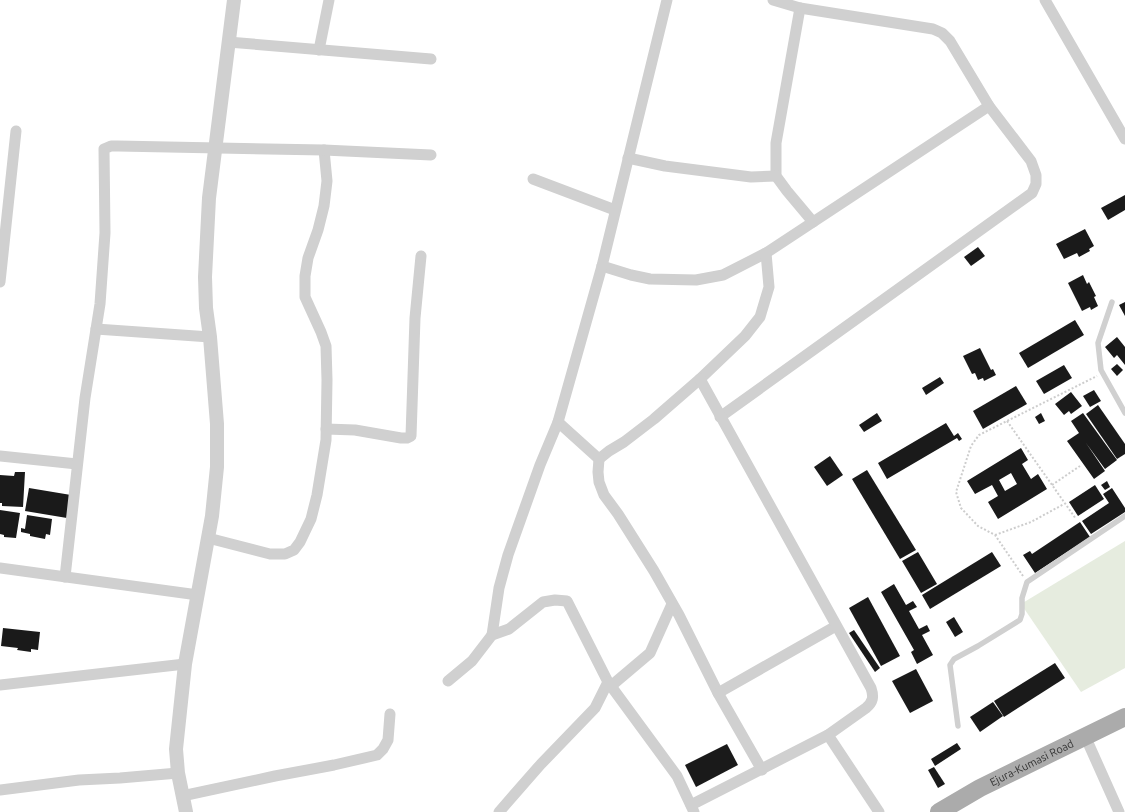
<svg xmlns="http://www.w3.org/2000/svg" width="1125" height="812" font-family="Ubuntu,sans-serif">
<rect width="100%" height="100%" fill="#fff"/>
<polygon fill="#e6ecdf" points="1125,541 1125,668 1081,692 1021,604"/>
<g fill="#1a1a1a" fill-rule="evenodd">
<polygon points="1125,195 1125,210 1108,220 1101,208"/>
<polygon points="1085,229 1094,246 1089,249 1090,251 1079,257 1077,253 1064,259 1056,244"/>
<polygon points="978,247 985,256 971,266 964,257"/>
<polygon points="1083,275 1087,284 1089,282 1096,296 1094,297 1098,306 1091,310 1090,307 1082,311 1068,283"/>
<polygon points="1125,302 1125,316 1119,305"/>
<polygon points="1075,320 1084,335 1028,368 1019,353"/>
<polygon points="1117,337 1125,347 1125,365 1117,355 1114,358 1105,347"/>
<polygon points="980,348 991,370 993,369 996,375 984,381 983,378 978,380 975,373 972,374 963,356"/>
<polygon points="1117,364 1123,370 1117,376 1111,369"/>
<polygon points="1064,365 1072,378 1044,394 1036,381"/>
<polygon points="940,377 944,383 926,395 922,388"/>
<polygon points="1016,386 1027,404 983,429 973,411"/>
<polygon points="1094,390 1101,401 1090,407 1083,396"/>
<polygon points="1071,392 1082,406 1071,414 1069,411 1064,415 1055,404"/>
<polygon points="1098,405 1125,444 1125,454 1117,459 1086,414"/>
<polygon points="877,413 882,421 864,432 859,425"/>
<polygon points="1041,413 1045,421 1039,424 1035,417"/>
<polygon points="1083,413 1117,460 1105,469 1086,443 1105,471 1094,479 1067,441 1079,433 1071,421"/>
<polygon points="946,423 954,436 958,433 962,439 959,441 957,438 887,479 878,463"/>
<path d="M1021,448L1028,460L1022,464L1031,479L1038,474L1047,489L998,519L988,502L998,496L992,485L975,494L967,481ZM1011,473L1017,484L1005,491L999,480Z"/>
<polygon points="830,456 843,475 827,486 814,467"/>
<polygon points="867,470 916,550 900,559 852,479"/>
<polygon points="15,472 25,472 23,507 2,506 2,503 0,503 0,475 14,476"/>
<polygon points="1107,481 1110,487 1105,490 1101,485"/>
<polygon points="1095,485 1104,499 1078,516 1069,502"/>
<polygon points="29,488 71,495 67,518 25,511"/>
<polygon points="1112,488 1125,508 1125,512 1091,534 1082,521 1109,503 1103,494"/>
<polygon points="0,510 20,513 16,538 4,537 4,535 0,534"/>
<polygon points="27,515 52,519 50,535 46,534 45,539 30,536 30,534 21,532 21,528 25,529"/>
<polygon points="1080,522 1090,537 1035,573 1023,555 1030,551 1032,554"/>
<polygon points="918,552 937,584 921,593 902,561"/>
<polygon points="992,552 1001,566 930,609 922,595"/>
<polygon points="894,584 906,605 913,601 917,607 909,611 919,629 927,625 930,631 922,635 933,655 917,664 911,652 914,650 881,592"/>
<polygon points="868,597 900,656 881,666 849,608"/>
<polygon points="954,617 963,632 955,637 946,622"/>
<polygon points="3,628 40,632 38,650 31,649 31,652 17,650 18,648 1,646"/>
<polygon points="854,630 880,668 875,672 849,633"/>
<polygon points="1055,663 1065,678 1004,717 994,701"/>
<polygon points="916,669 933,701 910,713 892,681"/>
<polygon points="993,702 1003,716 980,732 970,717"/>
<polygon points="957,743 961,749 935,766 931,759"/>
<polygon points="727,744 738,765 696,787 685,765"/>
<polygon points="934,767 945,784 938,788 928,770"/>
</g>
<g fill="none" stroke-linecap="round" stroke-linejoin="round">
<g stroke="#cdcdcd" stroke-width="2" stroke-dasharray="2 2" stroke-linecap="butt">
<polyline points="1007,421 1076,519"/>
<polyline points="1052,485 1080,466"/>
<polyline points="995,535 1031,522 1064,504"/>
<polyline points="1023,576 995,535 978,526 961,508 956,492 971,446 979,435 1097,376"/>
</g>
<g stroke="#d0d0d0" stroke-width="5.5">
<polyline points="1112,302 1098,343 1101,370 1125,413"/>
<polyline points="958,726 950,665 954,659 978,646 1020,620 1022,614 1022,598 1027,582 1125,516"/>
</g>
<g stroke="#d0d0d0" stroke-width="11">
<polyline points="1045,0 1125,139"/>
<polyline points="800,8 776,143 776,176 787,191 813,222"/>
<polyline points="228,42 431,59"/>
<polyline points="319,50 329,0"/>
<polyline points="628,158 665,166 751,177 776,176"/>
<polyline points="533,179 615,210"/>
<polyline points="602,266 631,275 650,279 696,280 723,275 766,253 989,106"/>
<polyline points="0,282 16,131"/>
<polyline points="96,329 210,337"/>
<polyline points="720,417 1032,193 1036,184 1036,175 1031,161 989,106 950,41 942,33 933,29 800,8 773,0"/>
<polyline points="558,422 599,459 609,451 624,442 654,419 700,379 745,336 760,317 769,287 766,253"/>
<polyline points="326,429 355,430 401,438 407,438 411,436 415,318 421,256"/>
<polyline points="0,456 77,464"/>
<polyline points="599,459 598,472 599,482 604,495 618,514 654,571 679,615 718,693 762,770"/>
<polyline points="208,538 270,554 285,554 294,550 300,542 311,519 317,495 326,440 327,380 326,346 321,332 305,297 305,276 308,258 318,230 324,206 327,181 324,150"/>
<polyline points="0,568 198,595"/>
<polyline points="65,577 85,398 100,304 105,233 104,149 111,146 118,146 324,150 431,155"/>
<polyline points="492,635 499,588 508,555 540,465 558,422 602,266 667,0"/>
<polyline points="448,681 472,661 492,635 509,629 543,602 555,600 567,601 608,682 677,776 694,812"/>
<polyline points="0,685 185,664"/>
<polyline points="611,686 650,653 672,604"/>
<polyline points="718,693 836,626"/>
<polyline points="828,735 879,812"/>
<polyline points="1085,736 1119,812"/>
<polyline points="0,790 79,780 120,778 178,773"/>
<polyline points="182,796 275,776 334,765 377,755 383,749 388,740 390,714"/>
<path d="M691,805L828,735L866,708C873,702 874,697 871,688L700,379"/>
<polyline points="499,812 541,764 595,708 608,682"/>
</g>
<polyline stroke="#d0d0d0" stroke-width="14" points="186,812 178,773 176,749 185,664 212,516 217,467 217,424 210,337 206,308 205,277 209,198 234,0"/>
<path stroke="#ababab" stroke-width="18" id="s1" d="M939,812L980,788L1125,717"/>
</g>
<g text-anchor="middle" stroke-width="4" stroke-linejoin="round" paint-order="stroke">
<g font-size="11" fill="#333" stroke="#fff">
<text dy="4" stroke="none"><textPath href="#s1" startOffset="105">Ejura-Kumasi Road</textPath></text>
</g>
</g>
</svg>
